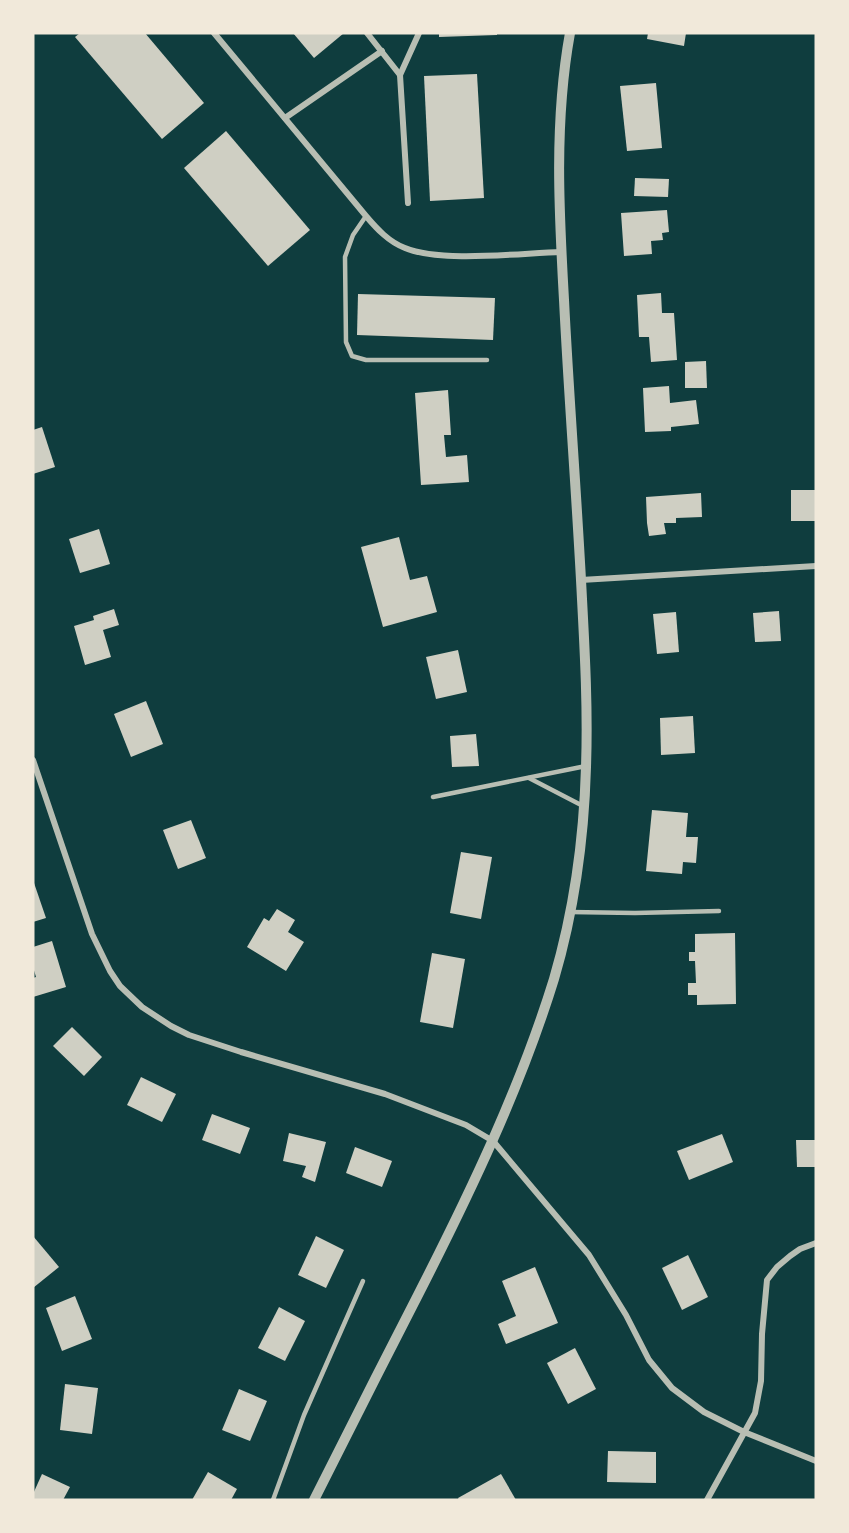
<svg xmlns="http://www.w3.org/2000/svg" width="849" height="1533" font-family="Montserrat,sans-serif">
<rect width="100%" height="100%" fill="#0f3d3e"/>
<g fill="#cfcfc3">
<polygon points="80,33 145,33 204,103 162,139 75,37"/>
<polygon points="293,33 344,33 314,58"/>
<polygon points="439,33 497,33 497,35 439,37"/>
<polygon points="648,33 686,33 684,46 647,39"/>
<polygon points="477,74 484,198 430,201 424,76"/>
<polygon points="656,83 662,148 627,151 620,86"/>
<polygon points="226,131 310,230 268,266 184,168"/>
<polygon points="635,178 669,179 668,197 634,196"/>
<polygon points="667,210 669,232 662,233 663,240 651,241 652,254 624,256 621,213"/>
<polygon points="661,293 662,313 674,313 677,360 651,362 649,337 639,337 637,295"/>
<polygon points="358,294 495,298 493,340 357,335"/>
<polygon points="706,361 707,388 685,388 685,362"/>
<polygon points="669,386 670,403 696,400 699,424 671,427 671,431 645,432 643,388"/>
<polygon points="448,390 451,435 444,435 446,457 467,455 469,482 421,485 415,393"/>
<polygon points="42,427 55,467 33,474 33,430"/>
<rect x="791" y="490" width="25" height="31"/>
<polygon points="701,493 702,517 676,518 676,523 664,523 666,534 649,536 647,523 646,497"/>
<polygon points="99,529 110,564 80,573 69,539"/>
<polygon points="399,537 410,580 427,576 437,612 383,627 361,547"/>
<polygon points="114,609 119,625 103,630 111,657 85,665 74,626 94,620 93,616"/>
<polygon points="779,611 781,641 755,642 753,613"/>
<polygon points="676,612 679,652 657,654 653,614"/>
<polygon points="458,650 467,692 436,699 426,657"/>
<polygon points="146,701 163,744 131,757 114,714"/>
<polygon points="693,716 695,753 661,755 660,718"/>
<polygon points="476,734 479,766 452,767 450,736"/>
<polygon points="652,810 688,813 686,837 698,837 696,863 683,862 682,874 646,871"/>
<polygon points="191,820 206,858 178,869 163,830"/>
<polygon points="461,852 492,857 481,919 450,913"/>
<polygon points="33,880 46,918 33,922"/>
<polygon points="277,909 295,920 288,932 304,942 286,971 247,947 264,918 269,921"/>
<polygon points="735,933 736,1004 697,1005 697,995 688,995 688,983 696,983 695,961 689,961 689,952 695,952 695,934"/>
<polygon points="52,941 66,987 33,997 33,978 36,977 33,967 33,947"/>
<polygon points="432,953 465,959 453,1028 420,1022"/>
<polygon points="72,1027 102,1057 84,1076 53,1046"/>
<polygon points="141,1077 176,1094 162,1122 127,1105"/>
<polygon points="212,1114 250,1128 240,1154 202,1140"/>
<polygon points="289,1133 326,1142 315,1182 302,1177 306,1166 283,1161"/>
<polygon points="722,1134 733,1162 689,1180 677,1151"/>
<polygon points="796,1140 816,1140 816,1167 797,1167"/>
<polygon points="355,1147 392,1161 382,1187 346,1173"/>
<polygon points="33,1236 59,1267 33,1288"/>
<polygon points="316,1236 344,1250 326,1288 298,1275"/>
<polygon points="688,1255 708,1297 682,1310 662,1268"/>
<polygon points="535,1267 558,1323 506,1344 498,1324 516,1316 502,1281"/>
<polygon points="75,1296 92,1339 62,1351 46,1308"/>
<polygon points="279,1307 305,1321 285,1361 258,1348"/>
<polygon points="575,1348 596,1389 568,1404 547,1363"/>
<polygon points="65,1384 98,1388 92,1434 60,1430"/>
<polygon points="239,1389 267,1401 250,1441 222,1430"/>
<polygon points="608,1451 656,1452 656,1483 607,1482"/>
<polygon points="208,1472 237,1489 231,1500 192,1500"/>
<polygon points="42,1474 70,1487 63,1500 33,1500 33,1494"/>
<polygon points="501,1474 516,1500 459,1500 458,1498"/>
</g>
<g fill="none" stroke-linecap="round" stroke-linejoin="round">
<g stroke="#b8beb3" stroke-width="4.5">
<polyline points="366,216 353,235 345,257 346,342 352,356 366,360 487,360"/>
<polyline points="529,778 583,806"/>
<polyline points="433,797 586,766"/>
<polyline points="570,912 635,913 719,911"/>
<polyline points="273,1500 304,1415 363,1281"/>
</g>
<g stroke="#b8beb3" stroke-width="6">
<path d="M214,33L366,216C377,229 389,242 405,248C441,263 521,253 561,252"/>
<polyline points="367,33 400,75 408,203"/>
<polyline points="400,75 419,33"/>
<polyline points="285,118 382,51"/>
<polyline points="581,580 816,566"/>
<polyline points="33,760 92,934 110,971 120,986 142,1007 171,1026 189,1035 241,1052 385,1094 466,1125 493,1141 589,1255 626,1315 649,1360 672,1388 704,1412 744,1432 816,1461"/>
<polyline points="707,1500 755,1413 761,1381 762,1334 767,1280 777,1267 790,1256 800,1249 816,1243"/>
</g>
<path stroke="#b8beb3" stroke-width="10" d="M314,1500C348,1432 383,1363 418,1295C470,1193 520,1089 554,979C574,911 584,838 586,767C588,711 585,655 582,599C577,499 569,400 564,300C559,212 554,121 570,33"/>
</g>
<rect width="849" height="1533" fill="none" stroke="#f1e9da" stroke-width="69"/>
</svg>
